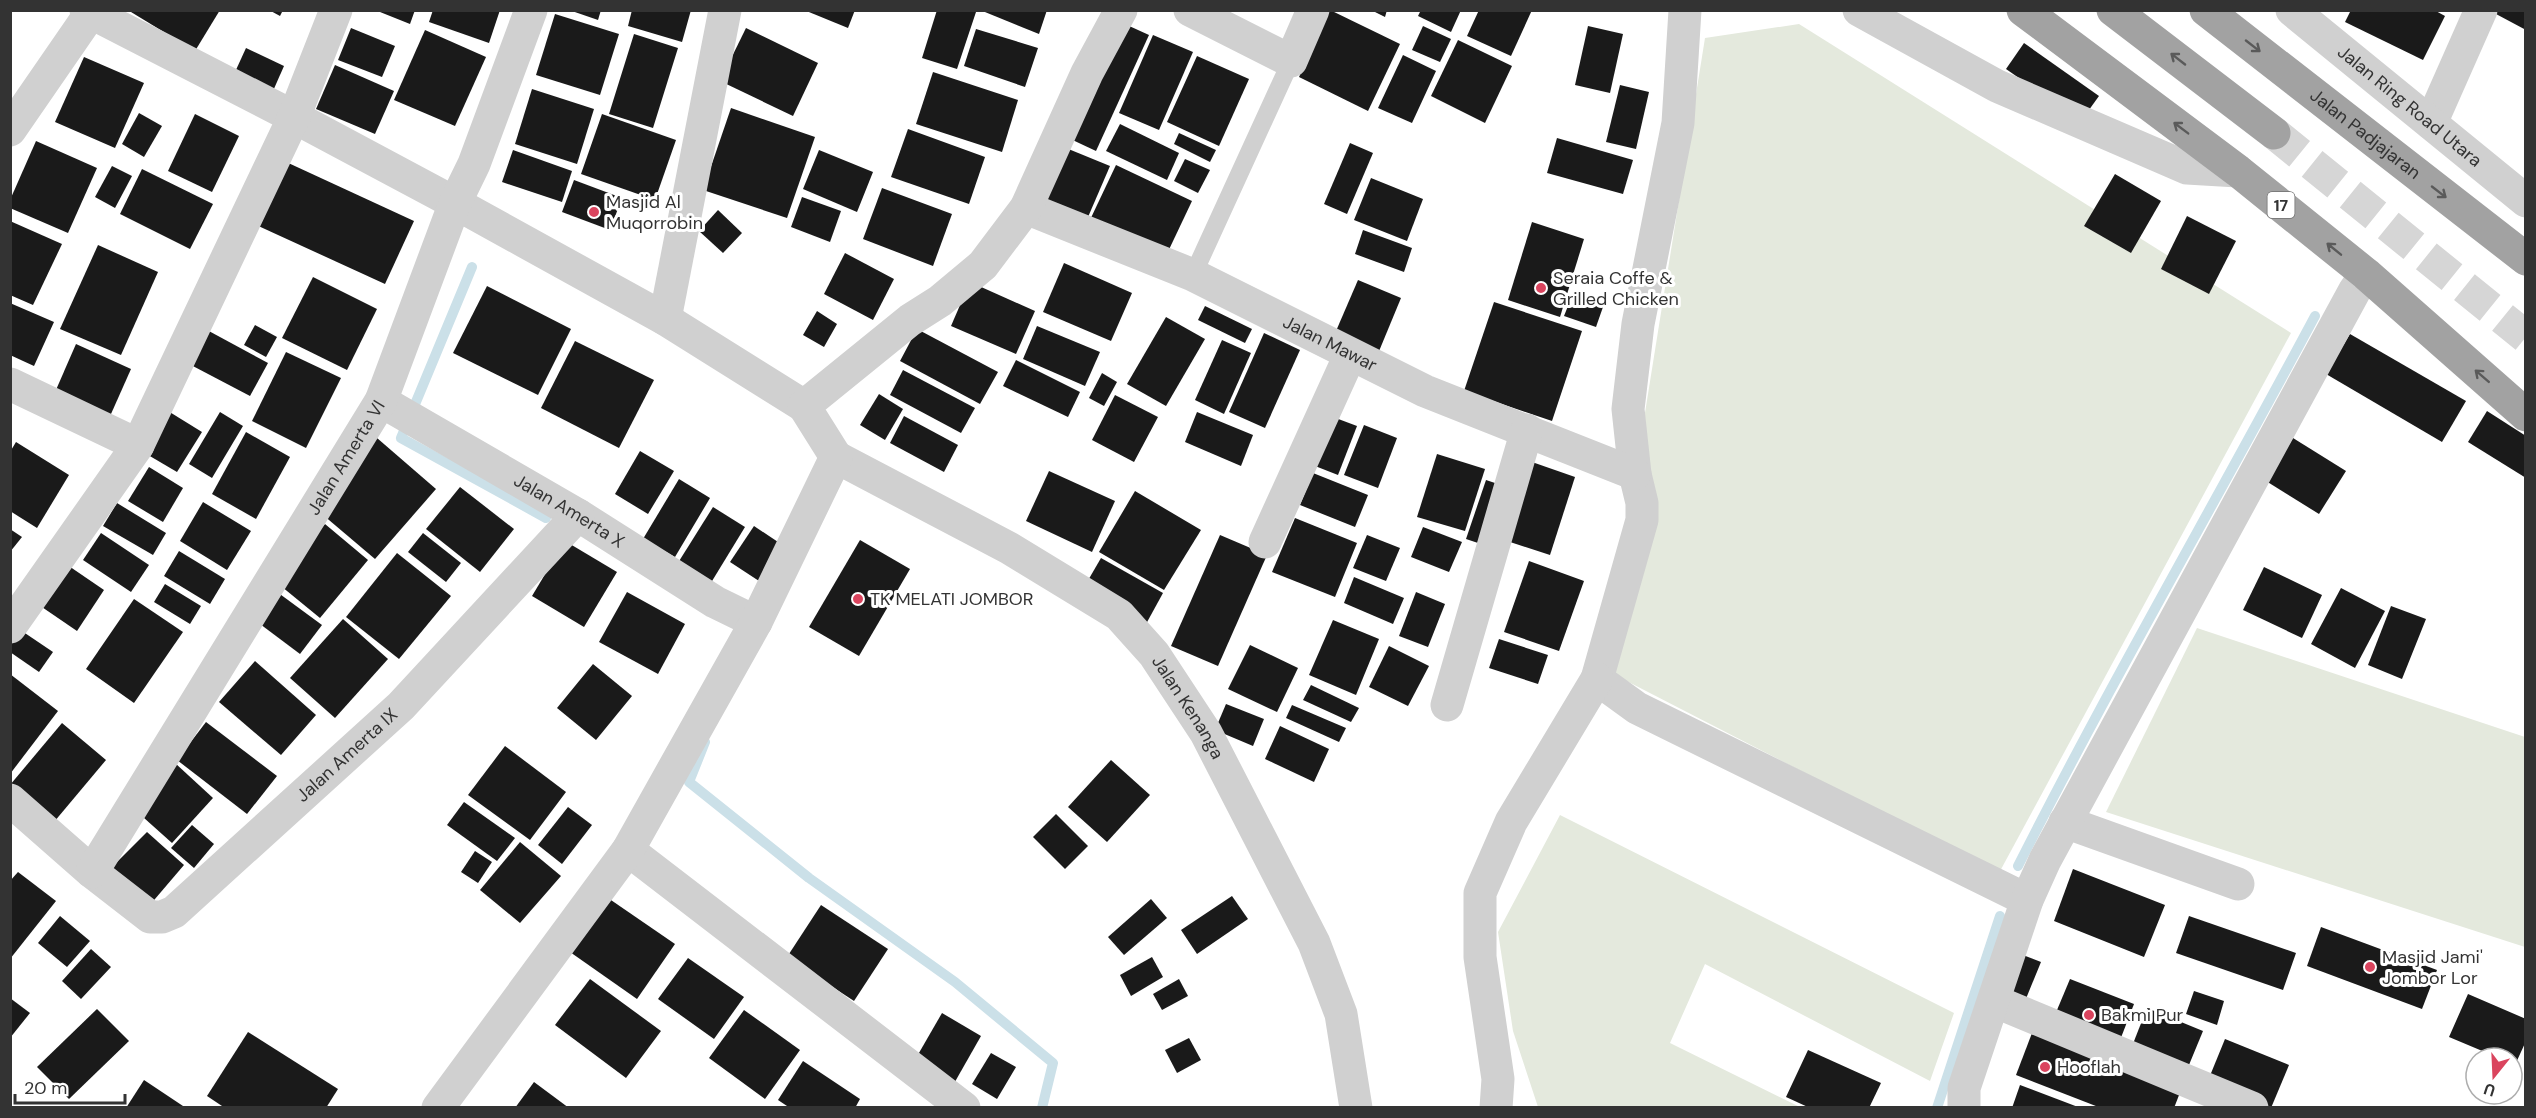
<svg xmlns="http://www.w3.org/2000/svg" width="2536" height="1118" font-family="'DM Sans',sans-serif">
<rect width="100%" height="100%" fill="#fff"/>
<g fill="#e4e9dd">
<polygon points="1799,24 2291,333 1999,873 1613,674 1644,419 1705,38"/>
<polygon points="2197,628 2525,737 2525,947 2106,812"/>
<polygon points="1560,815 1954,1013 1930,1081 1705,964 1670,1043 1800,1107 1538,1107 1513,1031 1498,932"/>
</g>
<g fill="none" stroke-linecap="round" stroke-linejoin="round">
<g stroke="#cbe0e8" stroke-width="10">
<polyline points="472,267 401,438 546,518"/>
<polyline points="705,742 689,782 809,878 955,982 1053,1063 1042,1108"/>
<path d="M2018,866C2112,680 2217,500 2315,316"/>
<polyline points="1937,1108 2000,916"/>
</g>
</g>
<g fill="#1a1a1a">
<polygon points="132,10 220,10 195,51 131,12"/>
<polygon points="269,10 283,10 280,16"/>
<polygon points="375,10 415,10 410,24"/>
<polygon points="433,10 500,10 489,43 429,22"/>
<polygon points="569,10 601,10 598,20"/>
<polygon points="632,10 691,10 682,42 628,26"/>
<polygon points="804,10 855,10 848,28"/>
<polygon points="937,10 976,12 957,69 922,58"/>
<polygon points="980,10 1047,10 1039,34"/>
<polygon points="1330,10 1400,44 1368,111 1299,77"/>
<polygon points="1371,10 1387,10 1385,17"/>
<polygon points="1421,10 1461,10 1451,32 1418,16"/>
<polygon points="1479,10 1532,10 1511,56 1467,36"/>
<polygon points="2351,10 2434,10 2445,16 2423,60 2345,22"/>
<polygon points="2498,10 2526,10 2526,30 2496,14"/>
<polygon points="555,14 619,34 600,95 536,75"/>
<polygon points="1116,20 1149,35 1096,151 1064,136"/>
<polygon points="1423,26 1451,39 1440,62 1412,50"/>
<polygon points="1588,26 1623,34 1610,93 1575,85"/>
<polygon points="351,28 395,46 382,77 338,60"/>
<polygon points="746,28 818,63 793,116 720,81"/>
<polygon points="976,29 1038,48 1025,87 964,66"/>
<polygon points="425,30 486,57 455,126 394,100"/>
<polygon points="634,34 678,48 653,128 609,114"/>
<polygon points="1153,35 1193,52 1159,130 1119,113"/>
<polygon points="1458,40 1512,66 1485,123 1431,96"/>
<polygon points="2024,43 2099,96 2081,121 2006,69"/>
<polygon points="246,48 284,66 269,100 230,83"/>
<polygon points="1403,55 1436,71 1412,123 1378,108"/>
<polygon points="1197,56 1249,79 1219,146 1167,122"/>
<polygon points="84,57 144,83 115,148 55,122"/>
<polygon points="335,65 394,91 375,134 316,109"/>
<polygon points="933,72 1018,100 1002,152 916,124"/>
<polygon points="1620,85 1649,92 1636,149 1606,142"/>
<polygon points="532,89 594,109 577,164 515,144"/>
<polygon points="731,108 815,137 787,218 703,190"/>
<polygon points="139,113 162,126 144,157 122,144"/>
<polygon points="195,114 239,136 212,192 168,171"/>
<polygon points="602,114 676,140 655,200 581,174"/>
<polygon points="1120,124 1179,153 1167,180 1106,151"/>
<polygon points="908,129 985,157 969,204 891,177"/>
<polygon points="1179,133 1216,150 1210,162 1174,144"/>
<polygon points="1557,138 1633,160 1623,194 1547,173"/>
<polygon points="36,141 97,168 68,233 10,208 10,200"/>
<polygon points="1350,143 1373,153 1347,214 1324,204"/>
<polygon points="1066,148 1110,166 1085,224 1041,206"/>
<polygon points="513,150 572,171 562,202 502,182"/>
<polygon points="819,150 873,172 857,212 803,189"/>
<polygon points="1185,159 1210,170 1198,193 1174,181"/>
<polygon points="284,161 414,221 385,284 254,224"/>
<polygon points="1116,165 1192,201 1165,258 1089,222"/>
<polygon points="112,166 132,176 115,208 95,197"/>
<polygon points="142,169 213,204 190,249 120,214"/>
<polygon points="2115,174 2161,201 2131,253 2084,226"/>
<polygon points="1371,178 1423,199 1407,241 1354,220"/>
<polygon points="574,180 622,198 610,230 562,212"/>
<polygon points="882,188 952,214 933,266 863,239"/>
<polygon points="802,197 841,211 830,242 791,227"/>
<polygon points="718,210 742,233 723,253 699,231"/>
<polygon points="2187,216 2236,241 2209,294 2161,269"/>
<polygon points="10,221 62,244 33,305 10,295"/>
<polygon points="1532,222 1584,239 1560,317 1508,300"/>
<polygon points="1363,230 1412,248 1404,272 1355,254"/>
<polygon points="98,245 158,272 121,355 60,329"/>
<polygon points="845,253 894,279 873,320 824,294"/>
<polygon points="1064,263 1132,293 1111,341 1043,312"/>
<polygon points="313,277 377,309 347,370 282,338"/>
<polygon points="1358,280 1401,298 1377,356 1333,338"/>
<polygon points="970,282 1035,311 1016,354 951,326"/>
<polygon points="487,286 571,329 538,395 453,353"/>
<polygon points="1572,296 1603,307 1596,327 1564,316"/>
<polygon points="1494,302 1582,331 1552,421 1464,391"/>
<polygon points="10,303 54,322 34,366 10,355"/>
<polygon points="1205,306 1252,329 1245,343 1198,320"/>
<polygon points="817,311 837,324 824,347 803,335"/>
<polygon points="1166,317 1205,339 1166,406 1127,384"/>
<polygon points="255,325 277,337 266,357 244,345"/>
<polygon points="1037,326 1100,352 1085,386 1023,359"/>
<polygon points="917,329 998,372 980,404 900,361"/>
<polygon points="207,330 268,363 250,396 189,364"/>
<polygon points="1264,333 1300,350 1265,428 1229,412"/>
<polygon points="2350,334 2466,401 2442,442 2326,374"/>
<polygon points="1222,340 1251,353 1224,414 1195,400"/>
<polygon points="575,341 654,380 619,448 541,408"/>
<polygon points="76,344 131,369 107,423 52,399"/>
<polygon points="286,352 341,378 306,448 252,421"/>
<polygon points="1016,360 1080,392 1068,417 1003,386"/>
<polygon points="903,370 975,408 961,433 890,395"/>
<polygon points="1102,373 1117,382 1104,406 1089,398"/>
<polygon points="879,394 903,409 885,440 860,425"/>
<polygon points="1115,395 1158,417 1134,462 1092,440"/>
<polygon points="168,411 202,432 177,472 143,452"/>
<polygon points="2487,411 2526,436 2526,478 2468,442"/>
<polygon points="220,412 243,426 212,478 189,464"/>
<polygon points="1197,412 1253,435 1241,466 1185,442"/>
<polygon points="904,416 958,445 944,472 890,443"/>
<polygon points="1333,417 1357,426 1338,475 1315,466"/>
<polygon points="1364,425 1397,438 1378,488 1344,475"/>
<polygon points="246,432 290,457 256,519 212,494"/>
<polygon points="377,438 436,489 375,559 316,509"/>
<polygon points="2293,438 2346,471 2319,514 2266,481"/>
<polygon points="16,442 69,475 37,528 10,511 10,452"/>
<polygon points="640,451 674,471 648,514 615,494"/>
<polygon points="1437,454 1485,469 1465,531 1417,517"/>
<polygon points="1532,462 1575,477 1550,555 1507,541"/>
<polygon points="149,467 183,488 163,522 128,501"/>
<polygon points="1049,471 1115,501 1092,552 1026,521"/>
<polygon points="1313,473 1368,495 1355,527 1300,505"/>
<polygon points="679,479 710,498 675,557 643,539"/>
<polygon points="1486,480 1507,487 1487,546 1466,539"/>
<polygon points="460,487 514,529 480,572 426,529"/>
<polygon points="1135,491 1201,530 1164,590 1099,552"/>
<polygon points="203,502 251,531 227,570 180,541"/>
<polygon points="117,503 166,533 153,555 103,526"/>
<polygon points="713,507 745,527 709,586 676,566"/>
<polygon points="1295,518 1357,543 1335,597 1272,572"/>
<polygon points="325,524 368,560 320,618 276,582"/>
<polygon points="754,526 784,546 759,581 730,562"/>
<polygon points="1423,527 1462,542 1449,572 1411,557"/>
<polygon points="10,529 22,537 10,552"/>
<polygon points="101,533 149,565 131,592 83,560"/>
<polygon points="423,533 461,563 446,582 408,552"/>
<polygon points="1220,535 1267,555 1218,666 1171,646"/>
<polygon points="1367,535 1400,548 1386,581 1353,568"/>
<polygon points="860,540 910,569 859,656 809,627"/>
<polygon points="565,541 617,572 584,627 532,596"/>
<polygon points="179,551 225,579 210,604 164,576"/>
<polygon points="397,553 451,596 399,659 346,617"/>
<polygon points="1101,558 1163,593 1146,624 1083,589"/>
<polygon points="1529,561 1584,581 1559,651 1504,632"/>
<polygon points="63,562 104,590 77,631 36,603"/>
<polygon points="2264,567 2322,595 2302,638 2243,610"/>
<polygon points="1354,577 1404,598 1393,624 1344,603"/>
<polygon points="165,584 201,606 190,624 154,602"/>
<polygon points="2341,588 2385,611 2355,668 2311,644"/>
<polygon points="273,589 322,625 300,654 252,618"/>
<polygon points="627,592 685,624 658,674 599,642"/>
<polygon points="1416,592 1445,604 1428,647 1399,636"/>
<polygon points="134,599 183,632 134,703 86,669"/>
<polygon points="2391,606 2426,619 2402,679 2368,665"/>
<polygon points="343,619 388,659 335,718 290,678"/>
<polygon points="1333,620 1379,639 1356,695 1309,675"/>
<polygon points="13,625 53,652 39,672 10,652 10,629"/>
<polygon points="1499,639 1548,655 1538,684 1489,668"/>
<polygon points="1250,645 1298,668 1277,712 1228,689"/>
<polygon points="1389,646 1429,666 1408,706 1369,687"/>
<polygon points="255,661 316,715 281,755 219,702"/>
<polygon points="593,664 632,696 596,740 557,708"/>
<polygon points="10,674 58,711 10,774"/>
<polygon points="1311,685 1359,708 1351,722 1303,700"/>
<polygon points="1226,704 1264,719 1253,746 1215,730"/>
<polygon points="1292,705 1346,728 1339,742 1286,718"/>
<polygon points="206,722 277,776 247,814 177,760"/>
<polygon points="62,723 106,760 54,822 10,785"/>
<polygon points="1280,726 1329,749 1314,782 1265,759"/>
<polygon points="505,746 566,792 530,840 468,795"/>
<polygon points="1111,760 1150,795 1107,842 1068,807"/>
<polygon points="175,763 213,798 172,843 134,809"/>
<polygon points="464,802 515,838 497,861 447,825"/>
<polygon points="568,807 592,825 562,864 538,845"/>
<polygon points="1056,814 1088,846 1065,869 1033,837"/>
<polygon points="192,825 214,844 194,868 171,848"/>
<polygon points="147,832 184,865 149,906 110,869"/>
<polygon points="520,842 561,876 520,923 480,890"/>
<polygon points="475,851 492,862 478,883 461,872"/>
<polygon points="2073,869 2165,905 2144,957 2054,921"/>
<polygon points="18,872 56,901 10,959 10,881"/>
<polygon points="1232,896 1248,919 1197,954 1181,930"/>
<polygon points="608,898 675,944 637,999 570,952"/>
<polygon points="1151,899 1167,918 1124,955 1108,937"/>
<polygon points="821,905 888,949 854,1001 787,957"/>
<polygon points="60,916 90,941 67,967 38,943"/>
<polygon points="2189,916 2296,953 2283,990 2176,953"/>
<polygon points="2321,927 2437,970 2422,1009 2307,966"/>
<polygon points="91,949 111,967 81,999 62,981"/>
<polygon points="2015,952 2041,962 2023,1006 1998,997"/>
<polygon points="1152,957 1163,977 1131,996 1120,975"/>
<polygon points="688,958 744,997 714,1039 658,999"/>
<polygon points="590,979 661,1031 626,1078 555,1025"/>
<polygon points="1179,979 1188,996 1162,1010 1153,994"/>
<polygon points="2070,979 2134,1004 2117,1048 2052,1022"/>
<polygon points="2194,991 2224,1001 2217,1025 2186,1014"/>
<polygon points="2468,994 2526,1019 2526,1041 2515,1065 2512,1064 2512,1058 2499,1058 2449,1037"/>
<polygon points="10,998 30,1013 10,1038"/>
<polygon points="2147,1008 2203,1031 2184,1077 2129,1054"/>
<polygon points="97,1009 129,1041 69,1099 37,1067"/>
<polygon points="744,1010 800,1050 765,1099 709,1058"/>
<polygon points="942,1013 981,1036 952,1087 912,1065"/>
<polygon points="248,1032 338,1089 326,1108 225,1108 207,1096"/>
<polygon points="2032,1033 2181,1090 2174,1108 2101,1108 2016,1075"/>
<polygon points="1189,1038 1201,1060 1177,1073 1165,1050"/>
<polygon points="2225,1039 2289,1065 2271,1108 2207,1083"/>
<polygon points="1808,1050 1881,1083 1869,1108 1810,1108 1786,1097"/>
<polygon points="991,1053 1016,1067 997,1099 972,1084"/>
<polygon points="803,1061 860,1099 855,1108 790,1108 778,1100"/>
<polygon points="144,1080 186,1108 126,1108"/>
<polygon points="534,1082 569,1108 515,1108"/>
<polygon points="2020,1085 2078,1107 2078,1108 2012,1108"/>
</g>
<g fill="none" stroke-linecap="round" stroke-linejoin="round">
<polyline stroke="#d6d6d6" stroke-width="33" stroke-dasharray="33 16" stroke-linecap="butt" points="2274,133 2526,337"/>
<polyline stroke="#d0d0d0" stroke-width="18" points="1193,275 1291,61"/>
<g stroke="#d0d0d0" stroke-width="33">
<polyline points="86,10 294,117 455,203 665,319 804,406"/>
<polyline points="1190,10 1291,61 1313,10"/>
<polyline points="1685,10 1678,123 1638,324 1628,409 1635,474 1642,503 1642,520 1597,679 1637,708 2027,900"/>
<polyline points="1859,10 1997,86 2187,168 2238,171"/>
<polyline points="2431,123 2481,10"/>
<polyline points="10,130 90,14"/>
<path id="s1" d="M1026,208L1193,275L1425,391L1635,474"/>
<polyline points="665,319 725,10"/>
<polyline points="10,384 138,445"/>
<path id="s2" d="M381,401L578,515L715,602L756,622"/>
<path id="s3" d="M836,457L1009,548L1119,615L1154,654L1206,733L1314,943L1341,1014L1356,1108"/>
<polyline points="1265,542 1350,355"/>
<polyline points="10,627 138,445 294,117 336,10"/>
<polyline points="1447,705 1527,430"/>
<path id="s4" d="M10,800L92,872L150,917H162L174,912L401,706L578,515"/>
<polyline points="2065,822 2238,884"/>
<polyline points="628,850 964,1108"/>
<path id="s5" d="M92,872L381,401L455,203L474,164L531,10"/>
<polyline points="1994,1001 2252,1108"/>
<polyline points="438,1108 628,850 756,622 836,457 804,406 910,320 940,301 983,265 1026,208 1087,73 1121,10"/>
<polyline points="1496,1108 1498,1079 1480,957 1480,893 1511,822 1597,679"/>
<polyline points="1964,1108 1964,1088 2027,900 2045,860 2355,290 2366,274"/>
</g>
<path stroke="#d0d0d0" stroke-width="33" id="s6" d="M2292,10L2526,201"/>
<g stroke="#a2a2a2" stroke-width="33">
<polyline points="2023,10 2238,171 2366,274 2526,415"/>
<polyline points="2113,10 2274,133"/>
<path id="s7" d="M2206,10L2526,259"/>
</g>
</g>
<defs><path id="oneway-shaft" d="M-6 0H5M1.5-3L5.5 0L1.5 3" fill="none" stroke-width="1.6" stroke-linecap="round" stroke-linejoin="round" transform="scale(1.5)"/></defs>
<g stroke="#5a5a5a">
<use href="#oneway-shaft" transform="translate(2253 46) rotate(38)"/>
<use href="#oneway-shaft" transform="translate(2178 59) rotate(-142)"/>
<use href="#oneway-shaft" transform="translate(2181 128) rotate(-143)"/>
<use href="#oneway-shaft" transform="translate(2439 192) rotate(38)"/>
<use href="#oneway-shaft" transform="translate(2334 249) rotate(-141)"/>
<use href="#oneway-shaft" transform="translate(2482 376) rotate(-139)"/>
</g>
<g fill="#da445e" stroke="#fff" stroke-width="2">
<circle cx="594" cy="212" r="6"/>
<circle cx="1541" cy="288" r="6"/>
<circle cx="858" cy="599" r="6"/>
<circle cx="2370" cy="967" r="6"/>
<circle cx="2089" cy="1015" r="6"/>
<circle cx="2045" cy="1067" r="6"/>
</g>
<g text-anchor="middle" stroke-width="6" stroke-linejoin="round" paint-order="stroke">
<rect fill="#fff" stroke="#707070" stroke-width="1.5" x="2267.5" y="192" width="27" height="26" rx="4.5"/>
<g font-size="16" font-weight="bold" fill="#333">
<text x="2281" y="211">17</text>
</g>
<g font-size="18" fill="#333" stroke="#fff">
<text dy="6" stroke="none"><textPath href="#s6" startOffset="152">Jalan Ring Road Utara</textPath></text>
<text dy="6" stroke="none"><textPath href="#s7" startOffset="202">Jalan Padjajaran</textPath></text>
<text dy="6" stroke="none"><textPath href="#s1" startOffset="333">Jalan Mawar</textPath></text>
<text dy="6" stroke="none"><textPath href="#s5" startOffset="486">Jalan Amerta VI</textPath></text>
<text dy="6" stroke="none"><textPath href="#s2" startOffset="218">Jalan Amerta X</textPath></text>
<text dy="6" stroke="none"><textPath href="#s3" startOffset="440">Jalan Kenanga</textPath></text>
<text dy="6" stroke="none"><textPath href="#s4" startOffset="441">Jalan Amerta IX</textPath></text>
</g>
<g font-size="18" fill="#333" stroke="#fff" text-anchor="start">
<text x="606" y="208">Masjid Al<tspan x="606" dy="21">Muqorrobin</tspan></text>
<text x="1553" y="284">Seraia Coffe &amp;<tspan x="1553" dy="21">Grilled Chicken</tspan></text>
<text x="870" y="605">TK MELATI JOMBOR</text>
<text x="2382" y="963">Masjid Jami'<tspan x="2382" dy="21">Jombor Lor</tspan></text>
<text x="2101" y="1021">Bakmi Pur</text>
<text x="2057" y="1073">Hooflah</text>
</g>
</g>
<rect width="2536" height="1118" fill="none" stroke="#333333" stroke-width="24"/>
<g transform="translate(2494 1076) rotate(198)"><circle r="28" fill="#ffffff" stroke="#adadad" stroke-width="1.5"/>
<path d="M0-4.5L10 22L0 15L-10 22Z" fill="#da445e"/>
<text y="-9" font-size="16" font-weight="bold" text-anchor="middle" fill="#333333">U</text>
</g>
<path d="M15 1094v9h110v-9" fill="none" stroke="#333333" stroke-width="3"/>
<text x="24" y="1094" font-size="18" fill="#333333" stroke="#ffffff" stroke-width="4.5" paint-order="stroke">20 m</text>
</svg>
